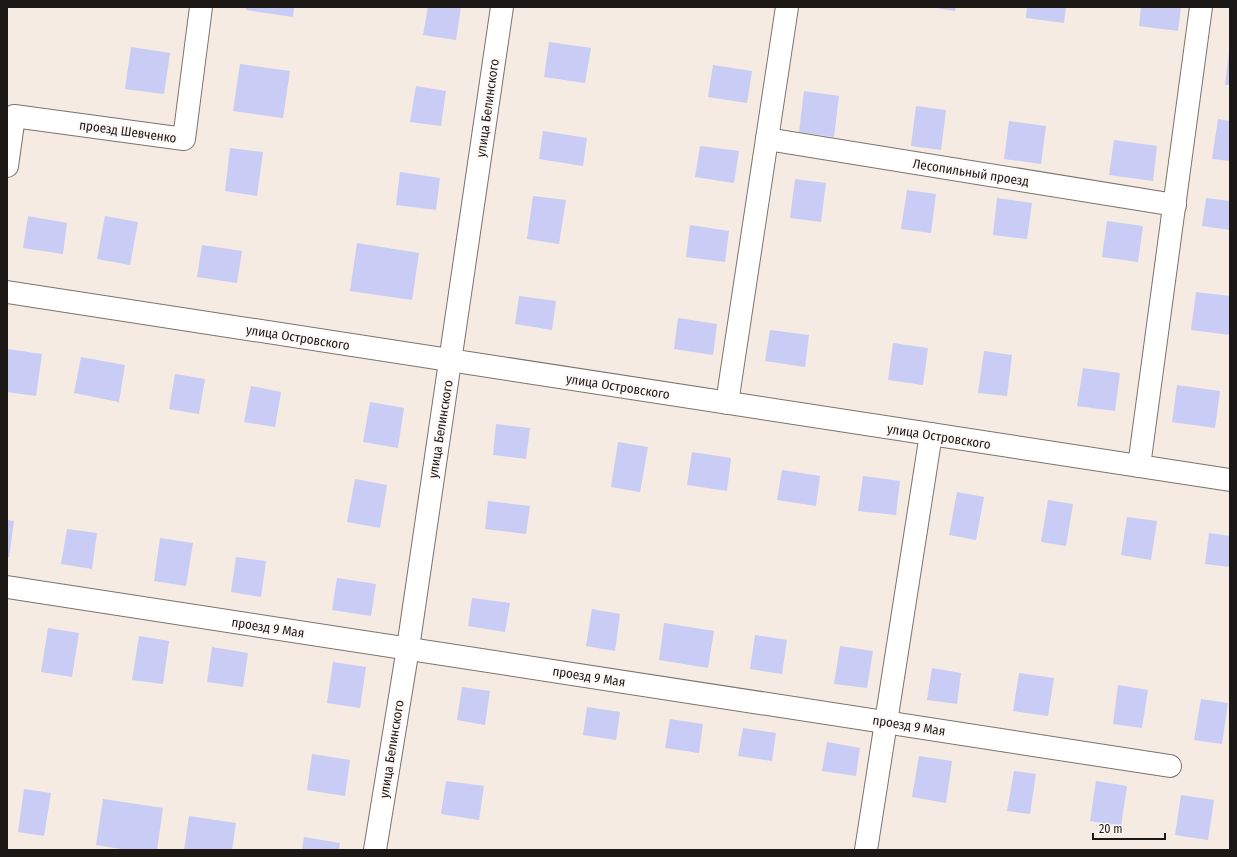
<svg xmlns="http://www.w3.org/2000/svg" width="1237" height="857" font-family="'Fira Sans Condensed',sans-serif">
<rect width="100%" height="100%" fill="#f5ebe3"/>
<g fill="#c9ccf4">
<polygon points="246,7 294,7 293,17 246,10"/>
<polygon points="428,7 461,7 456,40 423,35"/>
<polygon points="930,7 956,7 955,11"/>
<polygon points="1027,7 1066,7 1064,23 1026,18"/>
<polygon points="1141,7 1181,7 1178,31 1139,26"/>
<polygon points="549,42 591,48 585,83 544,77"/>
<polygon points="131,47 170,53 164,94 125,89"/>
<polygon points="1229,52 1230,52 1230,85 1225,85"/>
<polygon points="240,64 290,71 283,118 233,111"/>
<polygon points="713,65 752,71 747,103 708,97"/>
<polygon points="416,86 446,91 441,126 410,122"/>
<polygon points="804,91 839,96 834,137 799,132"/>
<polygon points="916,106 946,110 941,150 911,146"/>
<polygon points="1218,119 1230,121 1230,161 1212,159"/>
<polygon points="1009,121 1046,126 1041,164 1004,159"/>
<polygon points="543,131 587,138 583,166 539,159"/>
<polygon points="1114,140 1157,146 1153,181 1109,175"/>
<polygon points="700,146 739,151 734,183 695,177"/>
<polygon points="230,148 263,152 257,196 225,191"/>
<polygon points="400,172 440,178 436,210 396,205"/>
<polygon points="795,179 826,183 821,222 790,218"/>
<polygon points="907,190 936,194 931,233 901,229"/>
<polygon points="533,196 566,200 559,244 527,239"/>
<polygon points="997,198 1032,203 1027,239 993,235"/>
<polygon points="1206,198 1230,201 1230,230 1202,226"/>
<polygon points="28,216 67,223 63,254 23,248"/>
<polygon points="105,216 138,222 130,265 97,259"/>
<polygon points="1107,221 1143,226 1138,262 1102,257"/>
<polygon points="690,225 729,231 725,262 686,257"/>
<polygon points="357,243 419,253 412,300 350,291"/>
<polygon points="202,245 242,251 237,283 197,277"/>
<polygon points="1196,292 1230,296 1230,335 1191,330"/>
<polygon points="519,296 556,301 552,330 515,324"/>
<polygon points="678,318 717,324 713,355 674,349"/>
<polygon points="770,330 809,335 805,367 765,361"/>
<polygon points="893,343 928,348 923,385 888,380"/>
<polygon points="7,349 42,354 36,396 7,392"/>
<polygon points="984,351 1012,355 1007,396 978,393"/>
<polygon points="81,357 125,365 119,402 74,393"/>
<polygon points="1083,368 1120,373 1115,411 1077,406"/>
<polygon points="175,374 205,379 199,414 169,409"/>
<polygon points="1177,385 1220,391 1215,428 1172,422"/>
<polygon points="251,386 281,392 275,427 244,422"/>
<polygon points="370,402 404,408 398,448 363,442"/>
<polygon points="496,424 530,428 526,459 493,455"/>
<polygon points="618,442 648,447 640,492 611,487"/>
<polygon points="692,452 731,458 727,491 687,485"/>
<polygon points="782,470 820,476 816,506 777,500"/>
<polygon points="863,476 900,481 896,515 858,511"/>
<polygon points="355,479 387,485 380,528 347,522"/>
<polygon points="957,492 984,497 976,540 949,535"/>
<polygon points="1048,500 1073,504 1066,546 1041,542"/>
<polygon points="488,501 530,506 526,534 485,529"/>
<polygon points="1127,517 1157,521 1151,560 1121,555"/>
<polygon points="7,520 14,521 9,557 7,557"/>
<polygon points="67,529 97,533 92,569 61,564"/>
<polygon points="1209,533 1230,536 1230,567 1205,564"/>
<polygon points="160,538 193,543 186,586 154,581"/>
<polygon points="236,557 266,561 261,597 231,592"/>
<polygon points="337,578 376,584 371,616 332,610"/>
<polygon points="472,598 510,603 505,632 468,626"/>
<polygon points="592,609 620,614 615,651 586,646"/>
<polygon points="664,623 714,631 708,668 659,660"/>
<polygon points="48,628 79,633 72,677 41,672"/>
<polygon points="755,635 787,640 782,674 750,669"/>
<polygon points="139,636 169,641 163,684 132,680"/>
<polygon points="840,646 873,651 867,688 834,684"/>
<polygon points="212,647 248,653 243,687 207,682"/>
<polygon points="333,662 366,667 360,708 327,703"/>
<polygon points="932,668 961,673 957,704 927,700"/>
<polygon points="1019,673 1054,678 1048,716 1013,711"/>
<polygon points="1118,685 1148,690 1142,728 1113,724"/>
<polygon points="462,687 490,691 485,725 457,720"/>
<polygon points="1201,699 1228,703 1222,744 1194,740"/>
<polygon points="587,707 620,712 616,740 583,735"/>
<polygon points="670,719 703,724 699,753 665,748"/>
<polygon points="743,728 776,733 772,761 738,756"/>
<polygon points="827,742 860,748 856,776 822,771"/>
<polygon points="312,754 350,760 345,796 307,790"/>
<polygon points="919,756 952,761 946,803 912,797"/>
<polygon points="1014,771 1036,774 1030,814 1007,811"/>
<polygon points="446,781 484,786 479,820 441,814"/>
<polygon points="1096,781 1127,786 1121,826 1090,821"/>
<polygon points="24,789 51,793 44,836 18,832"/>
<polygon points="1181,795 1214,800 1208,840 1175,835"/>
<polygon points="103,799 163,808 157,850 127,850 96,845"/>
<polygon points="189,816 236,823 232,850 184,850"/>
<polygon points="304,837 340,843 339,850 302,850"/>
</g>
<g fill="none" stroke-linecap="round" stroke-linejoin="round">
<g stroke="#7b726c" stroke-width="24">
<g id="minor">
<polyline points="767,139 1175,205"/>
<polyline points="7,166 14,116 184,139 201,7"/>
<polyline points="7,292 1230,480"/>
<polyline points="727,403 787,7"/>
<polyline points="1139,466 1201,7"/>
<polyline points="7,587 1170,766"/>
<polyline points="375,850 408,648 502,7"/>
<polyline points="866,850 931,434"/>
</g>
</g>
<use href="#minor" stroke="#fff" stroke-width="22"/>
</g>
<g text-anchor="middle" stroke-width="4" stroke-linejoin="round" paint-order="stroke">
<g font-size="13" fill="#1c1816" stroke="#fef9f6">
<text transform="translate(487 108) rotate(-82)" y="5">улица Белинского</text>
<text transform="translate(128 131) rotate(8)" y="5">проезд Шевченко</text>
<text transform="translate(971 172) rotate(9)" y="5">Лесопильный проезд</text>
<text transform="translate(298 337) rotate(9)" y="5">улица Островского</text>
<text transform="translate(618 386) rotate(9)" y="5">улица Островского</text>
<text transform="translate(440 429) rotate(-81)" y="5">улица Белинского</text>
<text transform="translate(939 436) rotate(9)" y="5">улица Островского</text>
<text transform="translate(268 627) rotate(9)" y="5">проезд 9 Мая</text>
<text transform="translate(589 676) rotate(9)" y="5">проезд 9 Мая</text>
<text transform="translate(909 725) rotate(9)" y="5">проезд 9 Мая</text>
<text transform="translate(391 749) rotate(-81)" y="5">улица Белинского</text>
</g>
</g>
<rect width="1237" height="857" fill="none" stroke="#1c1816" stroke-width="16"/>
<path d="M1093 833v6h72v-6" fill="none" stroke="#1c1816" stroke-width="2"/>
<text x="1099" y="833" font-size="12" fill="#1c1816" stroke="#fef9f6" stroke-width="3" paint-order="stroke">20 m</text>
</svg>
